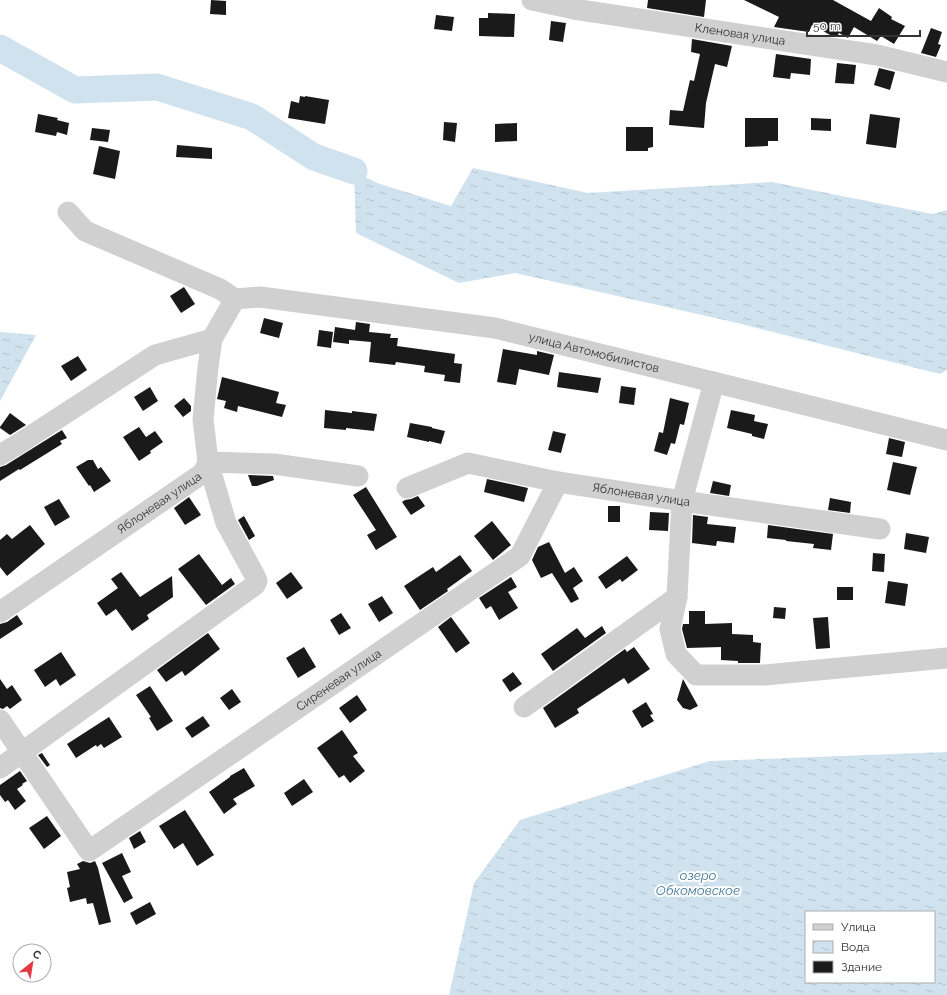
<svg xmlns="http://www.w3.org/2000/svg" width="947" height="995" font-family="Raleway,sans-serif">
<defs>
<pattern id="water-ripples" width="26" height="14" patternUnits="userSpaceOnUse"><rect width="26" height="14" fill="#cfe2ee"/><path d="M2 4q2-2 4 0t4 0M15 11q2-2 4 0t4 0" fill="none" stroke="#b2c2cd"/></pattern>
</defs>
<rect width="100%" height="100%" fill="#fff"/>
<g fill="url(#water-ripples)" fill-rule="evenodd">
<polygon points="473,168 588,193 772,182 932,214 947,210 947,370 940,374 729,321 515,273 459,283 356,233 354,171 377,183 451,206"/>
<polygon points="0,332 36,335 0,401"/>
<path d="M947,752V995H449L474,883L520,820L710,761ZM806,912H934V982H806Z"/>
</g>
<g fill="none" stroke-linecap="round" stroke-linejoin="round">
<polyline stroke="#cfe2ee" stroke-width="27" points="0,48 75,90 157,87 252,117 314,157 354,171"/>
</g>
<g fill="#1a1a1a">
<polygon points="211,0 226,1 226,15 210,14"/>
<polygon points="648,0 706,0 704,17 647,8"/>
<polygon points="744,0 833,0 871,21 879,8 892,17 891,19 905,26 894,44 881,36 877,41 854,27 848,38 839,33 837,37 832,36 812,25 809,32 774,27 779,17"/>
<polygon points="488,13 515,14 514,37 479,36 479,18 488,18"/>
<polygon points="436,15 454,17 452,31 434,29"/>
<polygon points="551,21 566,23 563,42 549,40"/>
<polygon points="931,28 942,32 938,44 941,45 936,57 921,53"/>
<polygon points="692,39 732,46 727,67 715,64 706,103 704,128 669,125 670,110 683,111 690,80 694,81 700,54 691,52"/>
<polygon points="776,54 811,59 810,75 791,73 790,79 773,77"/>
<polygon points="837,63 856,65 854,84 835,83"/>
<polygon points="879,68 895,72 890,90 874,85"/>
<polygon points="300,96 305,97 305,96 329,100 325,124 288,118 291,101 299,103"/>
<polygon points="38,114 58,118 57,120 69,123 67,135 57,132 56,136 35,132"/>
<polygon points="870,114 900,118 896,148 866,144"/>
<polygon points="745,118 778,118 778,141 768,141 768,146 745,147"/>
<polygon points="811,118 831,119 831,131 811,130"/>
<polygon points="444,122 457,123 455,142 443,140"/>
<polygon points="517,123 517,141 495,142 495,124"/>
<polygon points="626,127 653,127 653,147 648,148 648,151 626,151"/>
<polygon points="92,128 110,130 108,142 90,140"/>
<polygon points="177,145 212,148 212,159 176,157"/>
<polygon points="99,146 120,151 115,179 93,174"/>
<polygon points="184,287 195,304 181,313 170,296"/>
<polygon points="264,318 283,323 279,338 260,333"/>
<polygon points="356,322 370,324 369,332 391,334 390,338 398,338 397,346 455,354 454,363 462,364 460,383 444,381 445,375 424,372 425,366 396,362 395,365 369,362 371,342 349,340 349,344 333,342 335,327 355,330"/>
<polygon points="319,330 333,332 331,348 317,346"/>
<polygon points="503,349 537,355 537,351 554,355 549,375 519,369 516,385 497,382"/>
<polygon points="78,356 87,370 71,381 61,366"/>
<polygon points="559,372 601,378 598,393 557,387"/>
<polygon points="222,377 279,392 276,403 286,405 282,417 238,406 237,412 224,408 226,401 217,399"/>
<polygon points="621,386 636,388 634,405 619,403"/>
<polygon points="150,387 158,401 143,411 134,397"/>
<polygon points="184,398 191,406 191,411 183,417 174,406"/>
<polygon points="670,398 689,403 684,425 680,424 675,444 671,443 667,455 654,451 659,432 663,433"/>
<polygon points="325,410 352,413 352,411 377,414 374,431 346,428 346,430 324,428"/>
<polygon points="731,410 755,415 754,421 768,424 764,439 752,436 752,434 727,428"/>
<polygon points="10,413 26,425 10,435 0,428 0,427"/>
<polygon points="410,423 432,427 432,428 445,431 441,444 429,441 429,442 407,437"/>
<polygon points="139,427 146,437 155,431 163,442 150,451 151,453 139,461 123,437"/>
<polygon points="62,430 67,438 60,441 62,444 20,470 19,469 0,481 0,467 6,465"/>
<polygon points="553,431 566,434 561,453 548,450"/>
<polygon points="889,438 905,442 902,457 886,454"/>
<polygon points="88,460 93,460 98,469 101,467 111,481 94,492 90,485 89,486 76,467"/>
<polygon points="893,462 917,467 910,495 887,490"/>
<polygon points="248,475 273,476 274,480 257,486 252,486"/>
<polygon points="487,479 528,488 524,502 484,492"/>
<polygon points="713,481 731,485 729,496 710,493"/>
<polygon points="366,487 397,537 376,550 367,535 376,530 353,495"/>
<polygon points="418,496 425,506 411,515 402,502 405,500 411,499"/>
<polygon points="189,497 201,515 185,525 174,508"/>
<polygon points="830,498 851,502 850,513 828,510"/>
<polygon points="59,499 70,517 55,526 44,507"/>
<rect x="608" y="506" width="12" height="16"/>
<polygon points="650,512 669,513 668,531 649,530"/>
<polygon points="693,515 708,517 707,524 736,527 734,543 717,541 716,546 692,543"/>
<polygon points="244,516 255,536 249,540 238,520"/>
<polygon points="492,521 511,545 493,560 474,536"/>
<polygon points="30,525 45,544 7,576 0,567 0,540 7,534 12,539"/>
<polygon points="768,525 833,534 831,550 813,548 814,544 786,541 786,540 767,538"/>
<polygon points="906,533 929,537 926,553 904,549"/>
<polygon points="549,542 565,573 574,567 583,581 573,588 579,599 571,603 552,573 541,578 532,560 538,547"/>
<polygon points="873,553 885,554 884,572 872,571"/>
<polygon points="199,554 222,585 231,578 235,584 206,605 178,569"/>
<polygon points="460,555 472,571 447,589 448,591 420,610 404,586 433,567 436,572"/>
<polygon points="627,556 638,570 622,582 620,579 606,589 598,577"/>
<polygon points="121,572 140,597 172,576 173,597 147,615 149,619 132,631 116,609 106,616 97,603 118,588 111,579"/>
<polygon points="291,572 303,588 287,599 276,583"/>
<polygon points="511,577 517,587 508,592 518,608 499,620 491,606 486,609 479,598"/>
<polygon points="888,581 908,584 905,606 885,603"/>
<rect x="837" y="587" width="16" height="13"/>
<polygon points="382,596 393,613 379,622 368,604"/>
<polygon points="774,607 786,608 785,619 773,618"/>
<polygon points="689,611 705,611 705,624 732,623 732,634 753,635 753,642 761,643 760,663 738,663 738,661 721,660 721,647 687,648 682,629 683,624 689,624"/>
<polygon points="341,613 351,628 339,635 330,620"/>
<polygon points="17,615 23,624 0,639 0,624 7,622"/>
<polygon points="451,617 470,643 456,653 438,627"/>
<polygon points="828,617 830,648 816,649 813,618"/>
<polygon points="602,626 606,633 553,671 541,654 577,628 585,638"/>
<polygon points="208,633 220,649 185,676 182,671 166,682 157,670"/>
<polygon points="304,647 316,667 298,678 286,658"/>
<polygon points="634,647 650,669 628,684 624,678 577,709 579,713 555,728 543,708 625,649 627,652"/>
<polygon points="61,652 76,675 60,686 56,679 45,687 34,670"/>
<polygon points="513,672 522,684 510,692 502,680"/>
<polygon points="0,679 7,689 12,685 22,700 10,709 7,706 3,709 0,708"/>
<polygon points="683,679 698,706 690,710 683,708 677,700"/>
<polygon points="150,686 173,721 157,731 149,718 151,717 136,695"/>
<polygon points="232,689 241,702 229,710 220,698"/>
<polygon points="357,695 367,710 350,723 339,708"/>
<polygon points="646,702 653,714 650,715 654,721 642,728 632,711"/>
<polygon points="203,716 210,726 192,738 185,728"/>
<polygon points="109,717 122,737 104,748 101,744 97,747 96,745 76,758 67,744"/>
<polygon points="342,730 358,753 353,756 365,771 350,783 344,775 339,778 317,748"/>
<polygon points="42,753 50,765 47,767 38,755"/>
<polygon points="244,768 255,786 233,799 237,804 224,814 209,792 230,777 230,776"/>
<polygon points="20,771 27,781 22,784 23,785 17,789 26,801 15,810 8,800 5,802 0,795 0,785"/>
<polygon points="304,779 313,792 292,806 284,793"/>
<polygon points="185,810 214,855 197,866 183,843 174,849 159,826"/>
<polygon points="47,816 61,836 44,849 29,828"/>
<polygon points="140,831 146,842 134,849 129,838"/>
<polygon points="122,853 131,872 122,876 133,898 124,903 102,863"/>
<polygon points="83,861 90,863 95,861 98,868 111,922 99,925 93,903 87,904 86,898 70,902 67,888 70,887 67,872 80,869 77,864"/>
<polygon points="150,902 156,914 136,925 130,913"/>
</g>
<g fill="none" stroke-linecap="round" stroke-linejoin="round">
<g stroke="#d0d0d0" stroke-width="21">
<path id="s1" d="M532,0L574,9L877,55L947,72"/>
<polyline points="68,212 85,231 220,289 235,299"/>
<path id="s2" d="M235,299L260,297L495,328L947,440"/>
<polyline points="714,382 682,501 677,597 670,629 676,654 696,675 765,675 947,658"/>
<polyline points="0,455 20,443 155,355 212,339"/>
<path id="s3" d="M407,488L468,463L558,482L682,501L880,529"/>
<path id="s4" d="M0,612L203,473L208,462L274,464L358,476"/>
<polyline points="524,707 677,597"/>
<path id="s5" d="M0,720L89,851L520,556L558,482"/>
<polyline points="0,768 255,585 257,581 255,576 226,523 208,462 203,419 208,367 212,339 235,299"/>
</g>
</g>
<g text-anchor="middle" stroke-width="4" stroke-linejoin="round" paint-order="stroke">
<g font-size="12" fill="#333" stroke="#fff">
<text dy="4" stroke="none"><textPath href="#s1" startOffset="211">Кленовая улица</textPath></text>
<text dy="4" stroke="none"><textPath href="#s2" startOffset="364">улица Автомобилистов</textPath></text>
<text dy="4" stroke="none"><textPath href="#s3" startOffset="242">Яблоневая улица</textPath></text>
<text dy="4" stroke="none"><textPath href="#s4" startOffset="193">Яблоневая улица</textPath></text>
<text dy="4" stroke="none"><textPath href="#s5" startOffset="461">Сиреневая улица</textPath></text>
</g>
<g font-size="13" font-style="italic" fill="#3f7597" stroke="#fff">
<text x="698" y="880">озеро<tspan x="698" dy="15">Обкомовское</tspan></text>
</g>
</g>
<rect x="805" y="911" width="130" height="72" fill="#ffffff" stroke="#adadad"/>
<rect x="813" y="924" width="20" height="6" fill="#d0d0d0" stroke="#adadad"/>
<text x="841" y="931" font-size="12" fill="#333333">Улица</text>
<rect x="813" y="941" width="20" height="12" fill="url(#water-ripples)" stroke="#adadad"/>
<text x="841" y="951" font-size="12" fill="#333333">Вода</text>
<rect x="813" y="961" width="20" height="12" fill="#1a1a1a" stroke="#adadad"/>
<text x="841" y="971" font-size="12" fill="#333333">Здание</text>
<g transform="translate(32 963) rotate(30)"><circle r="19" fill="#ffffff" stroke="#adadad"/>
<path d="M0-3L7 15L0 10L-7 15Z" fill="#e63946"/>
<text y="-6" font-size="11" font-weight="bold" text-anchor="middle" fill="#333333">С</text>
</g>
<path d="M807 30v6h113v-6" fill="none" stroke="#333333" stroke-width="2"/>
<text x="813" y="30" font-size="12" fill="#333333" stroke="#ffffff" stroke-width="3" paint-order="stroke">50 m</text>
</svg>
